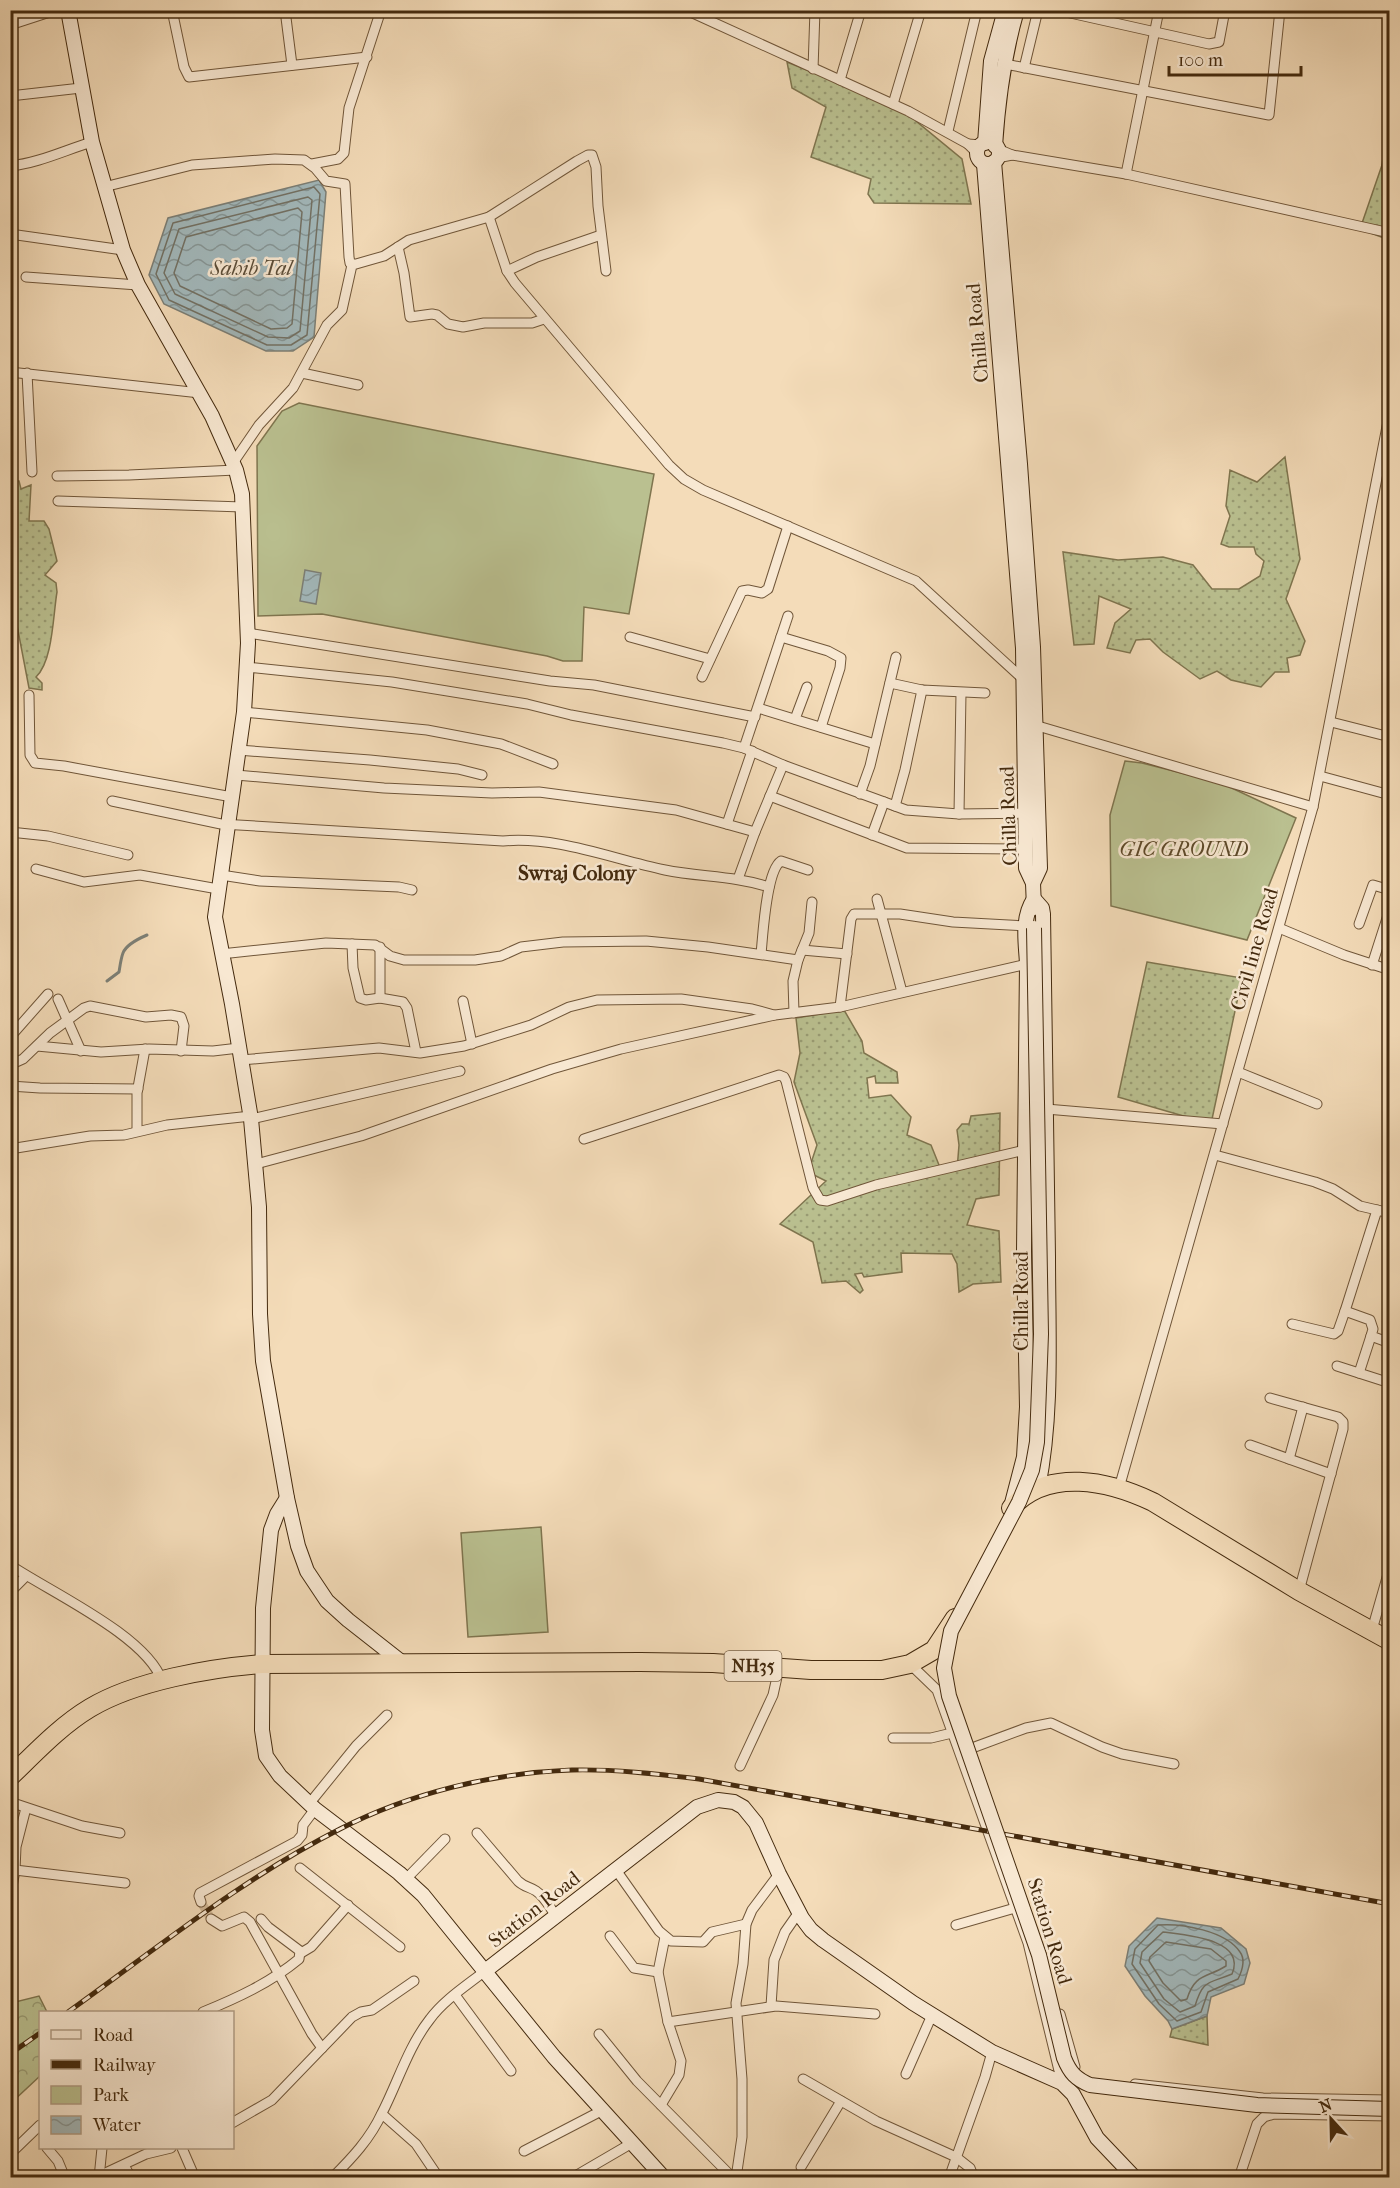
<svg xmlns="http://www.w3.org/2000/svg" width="1400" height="2188" font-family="'IM FELL French Canon',serif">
<defs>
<pattern id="grass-dots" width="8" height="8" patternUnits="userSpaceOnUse" patternTransform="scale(1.5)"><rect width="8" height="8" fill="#bac090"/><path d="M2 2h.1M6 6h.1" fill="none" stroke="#999c74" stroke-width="1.8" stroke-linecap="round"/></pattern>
<pattern id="forest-crowns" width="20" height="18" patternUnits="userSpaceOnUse" patternTransform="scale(1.5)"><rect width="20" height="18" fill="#bac090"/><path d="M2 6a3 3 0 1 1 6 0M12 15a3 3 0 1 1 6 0" fill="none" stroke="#999c74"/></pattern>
<pattern id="water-waves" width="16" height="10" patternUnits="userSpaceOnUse" patternTransform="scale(1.5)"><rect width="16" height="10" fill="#a2b8bb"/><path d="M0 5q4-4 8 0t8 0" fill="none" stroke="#869696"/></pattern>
</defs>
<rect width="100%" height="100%" fill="#f4dcb9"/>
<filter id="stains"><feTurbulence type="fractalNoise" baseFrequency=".00333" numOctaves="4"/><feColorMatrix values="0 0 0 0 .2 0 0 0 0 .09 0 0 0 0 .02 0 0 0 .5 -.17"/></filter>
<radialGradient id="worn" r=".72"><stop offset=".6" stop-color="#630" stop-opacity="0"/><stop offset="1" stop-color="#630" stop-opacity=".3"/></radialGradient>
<g fill="url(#grass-dots)" stroke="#7f754f" stroke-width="1.5">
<polygon points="787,62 915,114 916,121 962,159 971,204 874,203 868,194 871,179 811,157 826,107 792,88"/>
<polygon points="1389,118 1389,240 1360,229 1382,165"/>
<polygon points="1285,457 1300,559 1286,599 1305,641 1300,655 1287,658 1289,672 1275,672 1261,687 1231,680 1217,671 1200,679 1163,652 1150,639 1136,640 1130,653 1107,648 1115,623 1131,609 1099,596 1094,644 1074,645 1063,552 1118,560 1163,557 1193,565 1212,589 1239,589 1260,576 1264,561 1256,554 1254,547 1229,547 1221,544 1230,516 1226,506 1230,470 1257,482"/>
<path d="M10,481H19L21,489L31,485L29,521H44L49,529L57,561L45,575L56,583L57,592C53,615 53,661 36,677L42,683V690L29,688L11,594Z"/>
<polygon points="1147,962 1242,978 1211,1124 1118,1097"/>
<polygon points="844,1010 862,1041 864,1053 897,1072 898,1083 876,1083 875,1076 867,1078 869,1098 891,1095 911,1117 907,1135 931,1145 941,1170 957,1170 959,1145 957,1130 962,1124 969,1124 971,1116 1000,1113 999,1195 976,1199 967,1225 999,1231 1001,1282 973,1284 959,1292 957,1264 952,1254 901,1253 902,1272 864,1277 862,1273 855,1274 863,1290 860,1293 846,1281 822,1283 813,1242 780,1224 826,1181 808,1172 817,1145 794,1082 800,1053 796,1018"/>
<polygon points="1207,2016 1208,2045 1170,2037 1172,2029"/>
</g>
<polygon fill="url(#forest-crowns)" stroke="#7f754f" stroke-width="1.5" points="39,1996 47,2012 40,2012 40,2076 11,2103 11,2003"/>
<g fill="#bac090" stroke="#7f754f" stroke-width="1.5">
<polygon points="299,403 654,474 629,614 584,607 582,661 563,661 547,656 322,614 258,616 257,446 282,411"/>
<polygon points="1125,761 1142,763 1221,783 1296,818 1247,940 1111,906 1110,815"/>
<polygon points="541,1527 548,1632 468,1637 461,1533"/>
</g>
<g fill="url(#water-waves)" stroke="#7c7f76" stroke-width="1.5">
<polygon points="319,180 326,192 314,337 293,351 266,351 164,304 149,275 168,218"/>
<polygon points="305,570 321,573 316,604 300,601"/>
<polygon points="1157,1918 1221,1928 1246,1949 1250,1963 1244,1984 1211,1997 1207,2016 1172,2029 1168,2021 1145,1996 1125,1966 1129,1946"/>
</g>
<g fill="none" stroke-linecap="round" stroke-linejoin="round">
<g stroke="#737164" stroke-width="1.5">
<polygon points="314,187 320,194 307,335 291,345 267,345 169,300 156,274 173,223"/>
<polygon points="308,197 312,200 300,331 289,338 268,337 175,294 164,273 179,229"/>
<polygon points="298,208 302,212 292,324 287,328 271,329 180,286 174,273 186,237"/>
<path d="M1158,1925C1182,1923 1226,1931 1240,1952C1246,1960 1242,1971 1238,1979L1208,1992L1201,2012L1177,2021L1159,2004L1132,1964L1135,1949Z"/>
<path d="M1163,1932C1185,1935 1247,1939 1232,1974C1208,1984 1203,1979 1195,2006L1180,2012L1164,1999L1140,1963L1142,1952Z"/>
<path d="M1166,1942L1211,1949L1226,1961V1966C1207,1978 1195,1973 1187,1999L1181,2001L1163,1983L1149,1961L1150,1957Z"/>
</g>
<path stroke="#7c7f76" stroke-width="3" d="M107,981L119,972C120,966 121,958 123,953C126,945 140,938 147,935"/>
<polyline stroke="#d1b897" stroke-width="9" stroke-dasharray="9 4.5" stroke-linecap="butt" points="201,1902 211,1919"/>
<g stroke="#705639" stroke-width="11">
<g id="street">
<polyline points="172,10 184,67 189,77 367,57"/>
<polyline points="285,10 292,65"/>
<polyline points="686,10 908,111 968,144"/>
<polyline points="1057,10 1209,44 1219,42 1225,10"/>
<polyline points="10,25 56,10"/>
<polyline points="1005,64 1269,115 1280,10"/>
<polyline points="1024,68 1038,10"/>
<polyline points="813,69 815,10"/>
<polyline points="840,80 861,10"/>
<polyline points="10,96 81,88"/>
<polyline points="893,104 921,10"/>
<polyline points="948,131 977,10"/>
<polyline points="977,153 968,144 981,145"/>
<polyline points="1012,155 1126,174 1390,233"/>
<polyline points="997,158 1012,155 998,149"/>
<polyline points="312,164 338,159 344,153 349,108 381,10"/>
<path d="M10,166C39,163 65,150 92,142"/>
<polyline points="1126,174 1159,10"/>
<polyline points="104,187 192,165 275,159 304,160 315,168 326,181 345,184 349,257 350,263 356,264 384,256 409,240 489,217 577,161 588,155 592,155 596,167 598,206 606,271"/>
<polyline points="489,217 507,271 515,283 669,465 684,479 703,490 916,581 1023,679"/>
<polyline points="10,234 123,250"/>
<polyline points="398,247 404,273 410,317 432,314 437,315 448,324 463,327 484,323 532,323 544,319"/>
<polyline points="507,271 537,257 601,235"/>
<polyline points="26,277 138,285"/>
<polyline points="10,372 200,393"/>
<polyline points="27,373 32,472"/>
<polyline points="302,373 358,385"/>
<polyline points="233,463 259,425 293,388 327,325 342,310 352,265"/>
<polyline points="57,476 129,475 236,470"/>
<polyline points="58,501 243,507"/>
<polyline points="248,633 550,681 594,685 755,717"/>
<polyline points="630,637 710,659"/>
<polyline points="781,637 828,651 841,658 840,668 821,727"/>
<polyline points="246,667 392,682 527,704 571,715 723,743 744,748 783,765 906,810 959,814 1027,813"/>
<polyline points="702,677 742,591 748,590 762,593 768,589 788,526"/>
<polyline points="890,683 922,690 985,693"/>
<polyline points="29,695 30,755 35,763 64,766 232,797"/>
<polyline points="758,708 875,744"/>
<polyline points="244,712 427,730 501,744 553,764"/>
<polyline points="795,719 807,687"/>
<polyline points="1331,722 1390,737"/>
<polyline points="1031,724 1313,807"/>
<polyline points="744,748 788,616"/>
<polyline points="238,750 370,760 458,769 482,775"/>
<polyline points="236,775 384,788 492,793 539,792 676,810 755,832"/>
<polyline points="1320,776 1390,795"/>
<polyline points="860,794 870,766 896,657"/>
<polyline points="770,796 907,848 1026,849"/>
<path d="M112,801L221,824L503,841C557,836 612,859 665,870C700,877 735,876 769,887"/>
<polyline points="895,806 905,770 922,690"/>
<polyline points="959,814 961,693"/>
<polyline points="727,824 752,751"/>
<polyline points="10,832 48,836 128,855"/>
<polyline points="872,835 884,802"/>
<polyline points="36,869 84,882 140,875 218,889"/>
<polyline points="221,875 260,881 399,887 412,890"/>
<polyline points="738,879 755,832 783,765"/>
<polyline points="877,899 902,992"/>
<polyline points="1359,924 1373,885 1390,890"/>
<polyline points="1279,928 1344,955 1390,970"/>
<polyline points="352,944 353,968 360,998 366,1000 380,998 403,1002 407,1008 416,1052"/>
<polyline points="802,950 847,954"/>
<polyline points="221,954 326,943 375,945 390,956 404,960 475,960 501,956 521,947 563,942 646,941 708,947 798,960"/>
<path d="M761,954C763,935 766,871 781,861L808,870"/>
<polyline points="1372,965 1390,909"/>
<polyline points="380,998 380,947"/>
<polyline points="58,999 81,1051"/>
<polyline points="463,1001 472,1044"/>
<polyline points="840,1007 1027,964"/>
<polyline points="794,1013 793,981 798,960 809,933 812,902"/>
<polyline points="10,1037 48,994"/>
<polyline points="37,1046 101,1052 149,1049 213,1051 239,1048"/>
<polyline points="241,1060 379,1048 420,1053 464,1046 531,1025 569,1007 597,1000 681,999 752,1009 774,1015"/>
<polyline points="12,1064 23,1059 50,1033 84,1008 90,1006 146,1017 171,1015 181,1017 184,1026 181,1051"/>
<polyline points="1238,1072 1317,1104"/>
<polyline points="10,1086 40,1088 138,1089"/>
<polyline points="1046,1109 1223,1124"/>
<polyline points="251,1119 460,1071"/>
<polyline points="137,1131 137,1093 145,1049"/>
<polyline points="584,1139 779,1075 784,1077 786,1081 813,1188 820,1200 827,1201 876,1185 1025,1150"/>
<polyline points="10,1149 90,1136 124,1135 167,1125 251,1116"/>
<polyline points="1215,1155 1315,1182 1333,1189 1360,1206 1390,1213"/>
<polyline points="256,1164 361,1136 552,1069 621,1049 775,1015 840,1007 851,919 854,914 900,914 953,922 1026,926"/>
<polyline points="1377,1210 1345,1311 1370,1320 1373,1329 1371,1336 1390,1343"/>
<polyline points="1292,1324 1334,1334 1338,1331 1345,1311"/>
<polyline points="1337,1366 1390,1383"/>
<polyline points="1359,1373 1371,1336"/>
<polyline points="1270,1398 1338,1417 1343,1422 1343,1429 1299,1591"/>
<polyline points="1250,1445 1331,1474"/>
<polyline points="1289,1459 1303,1407"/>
<polyline points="1119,1488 1313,807 1390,411"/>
<path d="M10,1565C50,1592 147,1636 162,1681"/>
<polyline points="10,1592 26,1576"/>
<polyline points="1372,1630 1390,1567"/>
<polyline points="910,1664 937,1690 1028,1943 1062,2083"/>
<polyline points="893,1738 931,1738 952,1733"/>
<polyline points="964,1751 1026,1728 1051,1723 1102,1747 1122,1754 1174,1764"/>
<polyline points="740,1766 773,1695 779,1668"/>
<polyline points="10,1802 82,1826 120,1833"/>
<polyline points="309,1804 356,1746 387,1715"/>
<path d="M477,1833L518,1881C524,1887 530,1887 536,1891C545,1897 550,1908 556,1916"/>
<polyline points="300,1868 400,1947"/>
<polyline points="15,1870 125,1883"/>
<polyline points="616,1870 659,1931 671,1941 703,1942 712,1932 746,1924"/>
<polyline points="406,1879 445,1839"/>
<polyline points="10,1898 15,1870 16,1847 26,1808"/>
<polyline points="201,1902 199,1896 200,1893 297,1841 302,1835 303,1825 315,1809"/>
<polyline points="211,1919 222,1926 244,1917 250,1922 312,2034 322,2048"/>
<polyline points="956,1925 1015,1908"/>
<polyline points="610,1936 634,1968 658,1972"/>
<polyline points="301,1953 311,1947 348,1905"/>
<polyline points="455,1995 511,2071"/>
<polyline points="771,2006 774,1960 785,1932 799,1912"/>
<path d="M203,2012C237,1998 270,1983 299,1959L300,1951L268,1927L261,1919"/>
<polyline points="1060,2014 1075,2067"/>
<polyline points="668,2022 776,2006 875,2014"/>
<polyline points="599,2034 637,2081 733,2178"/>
<polyline points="906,2074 932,2015"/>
<polyline points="803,2079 876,2121 956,2157 970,2168 974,2178"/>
<polyline points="1135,2084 1263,2098 1390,2100"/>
<polyline points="661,2105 679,2075 681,2061 668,2022 658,1972 665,1937"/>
<polyline points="382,2114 416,2144 439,2178"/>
<polyline points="232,2123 272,2100 352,2017 361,2012 372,2010 414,1981"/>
<polyline points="47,2148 58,2161 65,2178"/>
<polyline points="182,2148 195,2178"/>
<polyline points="524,2151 603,2110"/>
<polyline points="10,2154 40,2125"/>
<polyline points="124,2165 131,2178"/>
<polyline points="801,2167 841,2101"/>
<polyline points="99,2176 146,2154 171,2148"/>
<polyline points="99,2178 102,2148"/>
<path d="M332,2178C352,2158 370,2139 382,2113C398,2082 408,2047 430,2019C444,2000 466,1986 485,1971"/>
<polyline points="572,2178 632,2143"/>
<polyline points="736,2178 742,2137 742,2079 736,2003 743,1964 746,1924 752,1910 779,1874"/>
<polyline points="949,2178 985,2077 992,2052"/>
<polyline points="1239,2178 1257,2124 1264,2117 1274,2114 1390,2116"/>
</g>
</g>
<g stroke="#442a0e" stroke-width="16">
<g id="secondary">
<polyline points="68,10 92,142 123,250 138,285 212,416 236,470 242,494 248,643 244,712 215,917 232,1004 251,1119 259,1207 260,1314 263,1361 287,1498 298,1546 307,1571 327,1601 348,1620 404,1664"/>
<circle cx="988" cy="153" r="11"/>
<polyline points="985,143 991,61 1005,10"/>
<path d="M995,146C998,100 1004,55 1017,10"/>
<polyline points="994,162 1020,464 1033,647 1040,868 1033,883"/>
<polyline points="984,164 1023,648 1026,868 1033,883 1034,908"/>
<polyline points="287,1498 277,1514 271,1530 263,1608 262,1730 266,1756 280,1776 315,1809 399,1873 423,1895 554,2057 664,2178"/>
<path d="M1011,1507L1024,1457L1027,1407L1024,1251L1027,964C1026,943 1021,918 1034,899L1042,908L1043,914C1044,1028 1046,1142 1048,1256C1048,1333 1053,1412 1038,1488"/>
<polyline points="485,1971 697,1807 718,1800 734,1802 743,1807 756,1823 779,1874 802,1918 811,1930 823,1940 913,2003 992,2052 1062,2083 1073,2094 1097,2138 1135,2178"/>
</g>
</g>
<g stroke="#442a0e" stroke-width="20">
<g id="highway">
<path d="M1011,1508C1048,1467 1109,1481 1153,1502L1299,1591L1390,1641"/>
<path d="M10,1777C35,1753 60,1726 90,1708C135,1681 210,1668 262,1664L640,1662L713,1663L811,1670H882L910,1664L934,1650L955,1618"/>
</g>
</g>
<use href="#street" stroke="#f8e8d2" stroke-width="9"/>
<use href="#secondary" stroke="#f8e8d2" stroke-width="14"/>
<use href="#highway" stroke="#f4dcb9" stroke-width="18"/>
<g stroke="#442a0e" stroke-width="5">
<g id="rail">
<path d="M68,2012C156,1949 243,1878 340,1829C410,1793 493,1773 572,1770C614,1769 657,1774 699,1779L1390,1904"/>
<polyline points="10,2054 40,2033"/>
</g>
</g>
<use href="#rail" stroke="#f8e8d2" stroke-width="3" stroke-dasharray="9" stroke-linecap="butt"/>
<g stroke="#442a0e" stroke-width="16" stroke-linecap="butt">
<path id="secondary-bridge" d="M1034,928L1041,1334L1037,1442L1032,1470L1019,1502L951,1631L944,1668L949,1696L1039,1955L1064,2058C1070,2073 1076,2079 1090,2085L1257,2105L1390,2109"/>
</g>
<use href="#secondary-bridge" stroke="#f8e8d2" stroke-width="14"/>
</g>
<g text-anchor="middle" stroke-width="5" stroke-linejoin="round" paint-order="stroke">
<rect fill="#f8e8d2" stroke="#7a6349" stroke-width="1.5" x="724.5" y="1651" width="57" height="30" rx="4.5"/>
<g font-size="18" font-weight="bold" fill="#442a0e">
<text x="753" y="1672">NH35</text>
</g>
<g font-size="20" fill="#442a0e" stroke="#f8e8d2">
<text transform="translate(977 333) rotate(-95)" y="7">Chilla Road</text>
<text transform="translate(1008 816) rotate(-92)" y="7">Chilla Road</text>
<text transform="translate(1254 949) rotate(-74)" y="7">Civil line Road</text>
<text transform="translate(1021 1301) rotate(-90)" y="7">Chilla Road</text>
<text transform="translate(534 1909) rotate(-38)" y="7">Station Road</text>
<text transform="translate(1050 1931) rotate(73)" y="7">Station Road</text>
</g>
<g font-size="20" font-style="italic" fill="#5c4828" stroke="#f8e8d2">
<text x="1184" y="856">GIC GROUND</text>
</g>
<g font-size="21" font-style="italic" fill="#5c4e39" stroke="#f8e8d2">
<text x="251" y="275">Sahib Tal</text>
</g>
<g font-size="21" font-weight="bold" fill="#442a0e" stroke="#f8e8d2">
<text x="577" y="880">Swraj Colony</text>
</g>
</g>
<rect width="1400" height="2188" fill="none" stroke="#f4dcb9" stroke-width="36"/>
<rect x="12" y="12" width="1376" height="2164" fill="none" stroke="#442a0e" stroke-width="3"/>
<rect x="18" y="18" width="1364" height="2152" fill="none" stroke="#442a0e" stroke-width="1.5"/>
<rect x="39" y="2011" width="195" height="138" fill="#f8e8d2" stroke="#b09c84" stroke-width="1.5"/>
<rect x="51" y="2030" width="30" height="9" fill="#f8e8d2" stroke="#b09c84" stroke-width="1.5"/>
<text x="93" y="2041" font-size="18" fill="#442a0e">Road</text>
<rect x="51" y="2060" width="30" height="9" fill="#442a0e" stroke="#b09c84" stroke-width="1.5"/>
<text x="93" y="2071" font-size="18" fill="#442a0e">Railway</text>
<rect x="51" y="2086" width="30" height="18" fill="#bac090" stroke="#b09c84" stroke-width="1.5"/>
<text x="93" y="2101" font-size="18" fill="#442a0e">Park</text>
<rect x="51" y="2116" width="30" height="18" fill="url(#water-waves)" stroke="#b09c84" stroke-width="1.5"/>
<text x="93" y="2131" font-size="18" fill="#442a0e">Water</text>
<g transform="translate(1331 2119) rotate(338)" stroke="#f8e8d2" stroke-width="4.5" paint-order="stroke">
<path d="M0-4.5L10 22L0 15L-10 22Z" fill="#442a0e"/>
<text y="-9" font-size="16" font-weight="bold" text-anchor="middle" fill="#442a0e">N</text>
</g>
<path d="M1169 66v9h132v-9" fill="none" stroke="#442a0e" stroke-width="3"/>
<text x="1178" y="66" font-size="18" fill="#442a0e" stroke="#f8e8d2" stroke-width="4.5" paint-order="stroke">100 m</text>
<rect width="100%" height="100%" filter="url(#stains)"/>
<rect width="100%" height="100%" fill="url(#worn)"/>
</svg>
